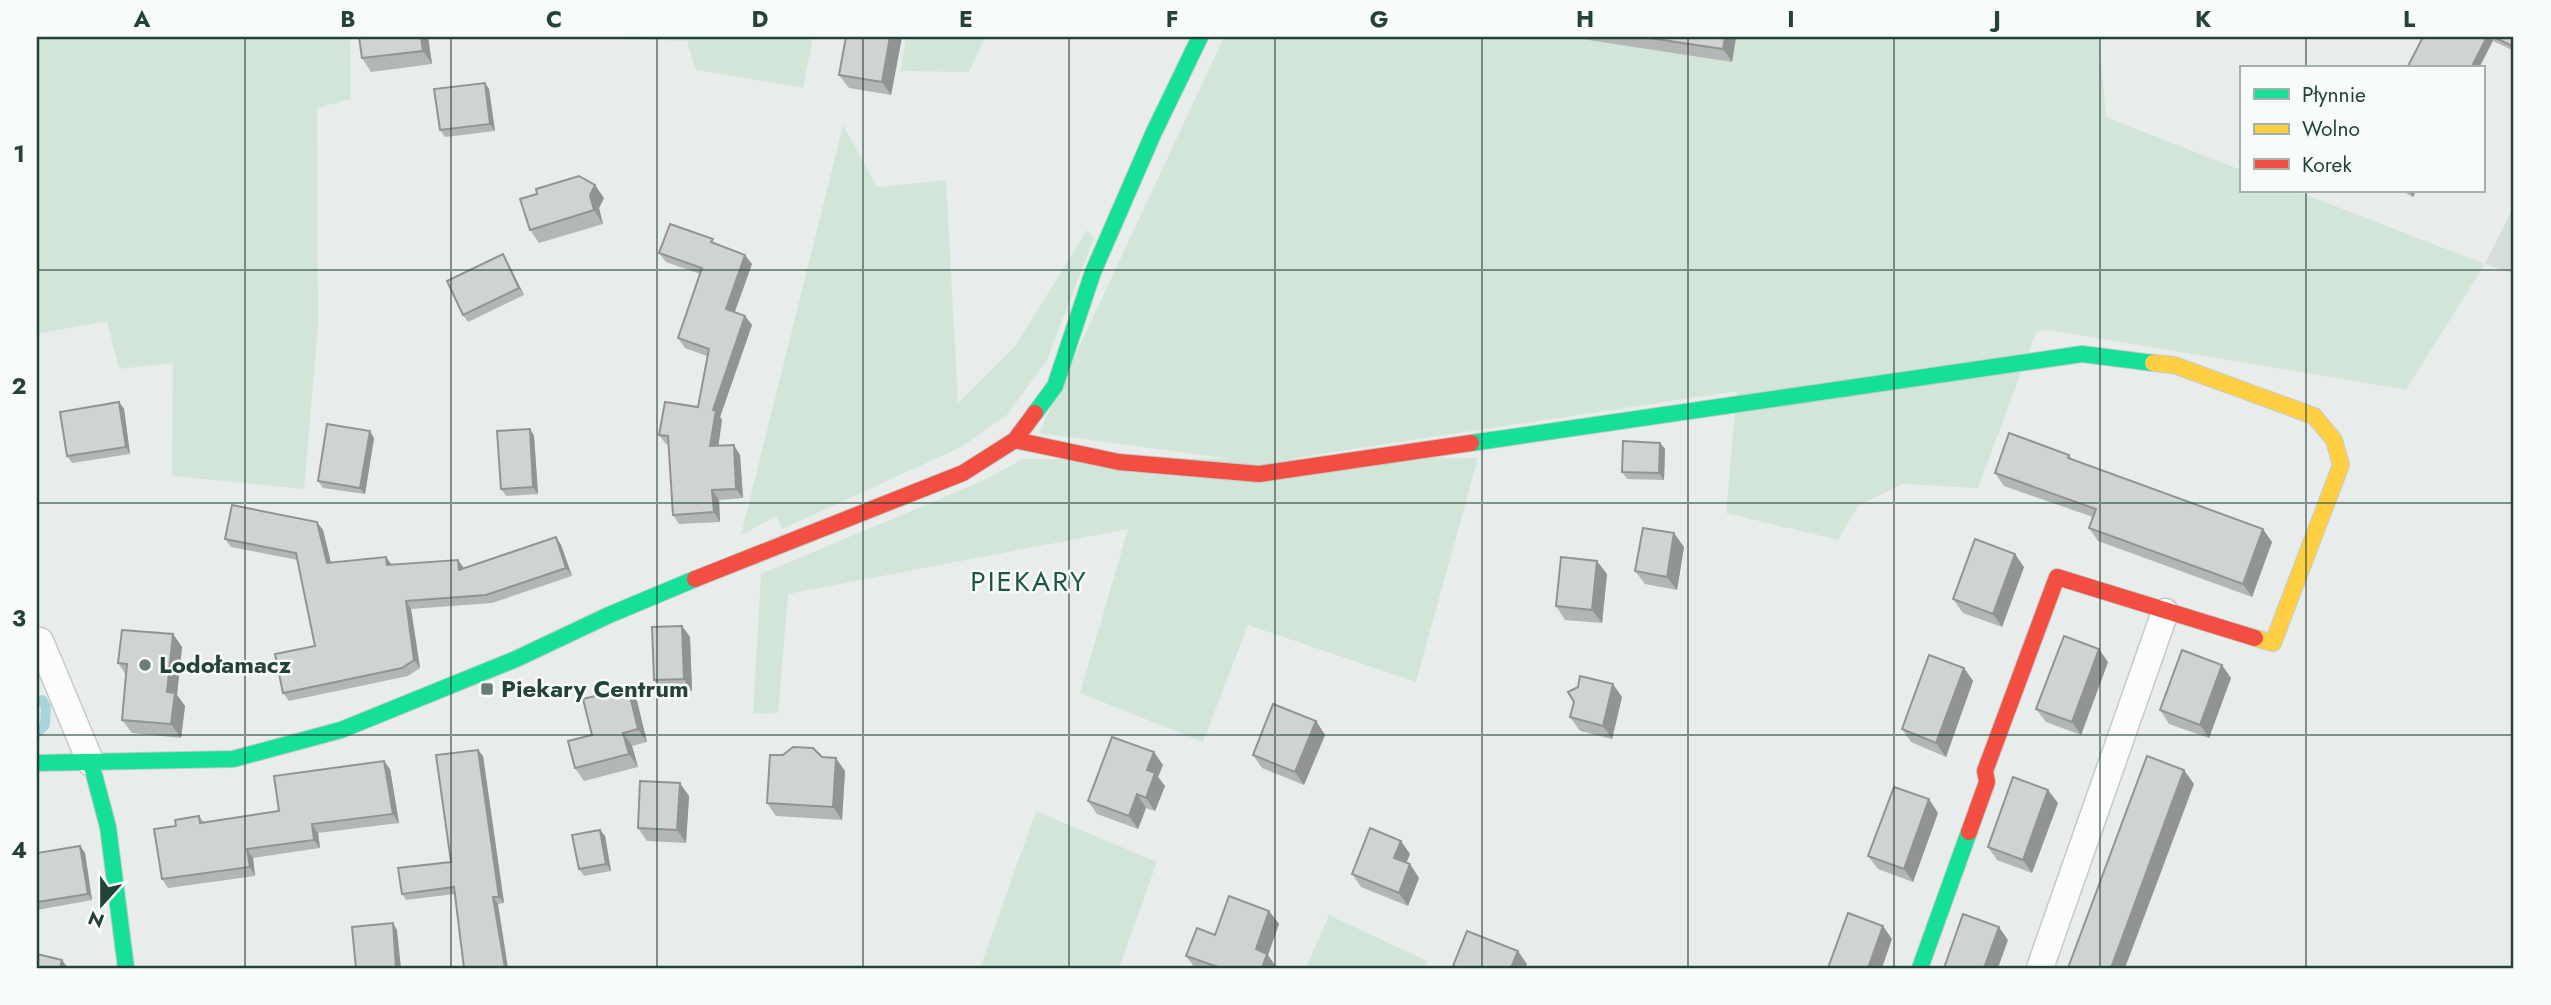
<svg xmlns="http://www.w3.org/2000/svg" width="2551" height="1005" font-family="Jost,sans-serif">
<rect width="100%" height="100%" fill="#e8edeb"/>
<polygon fill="#d6dedb" points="2514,206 2514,274 2485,264"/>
<g fill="#d1e6d8">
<polygon points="37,37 350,37 351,99 317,108 318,328 304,489 172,476 173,363 119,369 107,321 37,334"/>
<polygon points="544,37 813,37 803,88 696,70 687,41"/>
<polygon points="906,37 985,37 969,72 901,71"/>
<polygon points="1224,37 2099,37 2106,117 2241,170 2241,191 2296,191 2485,264 2406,390 2049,330 2036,332 1978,488 1902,484 1858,506 1838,540 1726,513 1737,391 1260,463 1039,433"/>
<polygon points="843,125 877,187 946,180 958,403 1016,345 1087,230 1094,238 1046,362 1007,415 961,447 782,529 777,516 741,535"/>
<polygon points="1478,458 1416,682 1248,625 1203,742 1080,693 1128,529 788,594 778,713 753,714 761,574 980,482 1023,459"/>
<polygon points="1036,811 1157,862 1119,968 980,968"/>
<polygon points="1329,915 1427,961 1426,968 1306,968"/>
</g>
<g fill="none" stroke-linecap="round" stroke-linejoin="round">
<polyline stroke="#a9d4db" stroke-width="10" points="37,733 45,725 46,707 42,700"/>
<g stroke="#c5cac8" stroke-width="29">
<g id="street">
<polyline points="37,643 40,641 91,763"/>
<polyline points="2040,968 2165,612"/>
</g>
</g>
<g stroke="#c3cbc8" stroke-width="18">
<g id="fast">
<polyline points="1035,413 1055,386 1093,272 1154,132 1200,37"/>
<polyline points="1471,443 2082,354 2153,363"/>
<polyline points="37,763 233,759 341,730 516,659 609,615 695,579"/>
<polyline points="91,763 108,827 126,968"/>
<polyline points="1920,968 1969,832"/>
</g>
</g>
<g stroke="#c3cbc8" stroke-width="18">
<polyline id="slow" points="2153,363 2174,365 2314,416 2334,440 2341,465 2273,643 2255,638"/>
</g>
<g stroke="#c3cbc8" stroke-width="18">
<g id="jam">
<polyline points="1015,440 1119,462 1259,474 1471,443"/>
<polyline points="695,579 963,473 1015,440 1035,413"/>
<polyline points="1969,832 1987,782 1985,771 2057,577 2255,638"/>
</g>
</g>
<use href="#street" stroke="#fcfcfc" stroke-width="26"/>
<use href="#fast" stroke="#16e098" stroke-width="16"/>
<use href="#slow" stroke="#ffcf43" stroke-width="16"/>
<use href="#jam" stroke="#f24e42" stroke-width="16"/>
</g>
<g fill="#b2b6b5">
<polygon points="359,37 428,37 432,64 371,72 362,58"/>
<polygon points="902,37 891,95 849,88 839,75"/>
<polygon points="1569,37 1736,37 1732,62"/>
<polygon points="2423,37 2514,37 2514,51 2493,41"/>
<polygon points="485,83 489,89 495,131 445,137 440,130"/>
<polygon points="2402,191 2416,191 2413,197"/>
<polygon points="604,198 599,208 603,224 539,243 530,230"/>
<polygon points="716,244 752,264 735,312 745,316 752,325 720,417 722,420 718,446 740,455 743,498 719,500 720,522 679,524 673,515 669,445 666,444 659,435 698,407 707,356 685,348 678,338 700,274 666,262 659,253"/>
<polygon points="503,254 507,261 524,295 468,322 463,315"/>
<polygon points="119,402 124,409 130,454 72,463 67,456"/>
<polygon points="530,429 534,436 538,494 506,496 501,489"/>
<polygon points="374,438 365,494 323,488 318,481"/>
<polygon points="1660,443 1665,449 1664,480 1627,479 1622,472"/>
<polygon points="2069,455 2072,459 2272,542 2252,597 2098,541 2089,528 2093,517 2004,486 1995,473"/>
<polygon points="323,530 331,563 392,565 458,560 464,569 556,537 561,545 572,576 492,603 411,609 420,668 408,676 289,701 283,693 315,646 298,560 231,547 225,539"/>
<polygon points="1684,547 1677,590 1645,584 1635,571"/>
<polygon points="2024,567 2002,627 1963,613 1953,599"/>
<polygon points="1607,574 1602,623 1565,620 1556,606"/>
<polygon points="682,626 690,637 692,691 662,692 654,680"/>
<polygon points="173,634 182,647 177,695 185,706 181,738 132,733 122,720 126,675 118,663"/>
<polygon points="2108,662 2081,735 2046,722 2036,709"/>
<polygon points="1964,668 1973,681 1946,757 1911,742 1902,729"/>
<polygon points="2231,678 2209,738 2169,724 2160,710"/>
<polygon points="628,688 637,701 647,742 632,746 638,767 584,781 575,768 592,735"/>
<polygon points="1622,697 1612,739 1580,731 1570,717 1574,702"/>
<polygon points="1316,721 1325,735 1304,785 1262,768 1253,755"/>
<polygon points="478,750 483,756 504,903 498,904 455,894 406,900 402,894 451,862"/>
<polygon points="783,755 822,757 845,771 842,820 776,816 767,803"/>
<polygon points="1163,765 1158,777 1165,786 1155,811 1146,808 1138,829 1097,814 1088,801"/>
<polygon points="390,769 399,823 318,833 320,848 253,858 255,876 168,888 162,879 199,816 204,822 279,811"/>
<polygon points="689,796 686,843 647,841 638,828"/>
<polygon points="2058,803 2032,873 1997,860 1988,847"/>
<polygon points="1938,813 1913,882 1878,869 1868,856"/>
<polygon points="600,830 605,836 611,871 584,876 579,869"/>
<polygon points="80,846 85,853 92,900 37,910 37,853"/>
<polygon points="1410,854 1406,863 1419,878 1408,906 1361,887 1352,874"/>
<polygon points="1269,911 1279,924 1268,955 1276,967 1276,968 1195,968 1186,956 1215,935"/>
</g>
<g fill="#919493">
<polygon points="421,37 428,37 432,64 423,51"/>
<polygon points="890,37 902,37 891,95 882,82"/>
<polygon points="1725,37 1736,37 1732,62 1723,49"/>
<polygon points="2487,37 2490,37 2493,41 2479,68 2471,68"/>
<polygon points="485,83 489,89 495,131 490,124"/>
<polygon points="595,185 604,198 599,208 603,224 594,210 590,195"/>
<polygon points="2409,191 2416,191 2413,197"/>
<polygon points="503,254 507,261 524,295 519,288"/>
<polygon points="745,255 752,264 732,319 726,309"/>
<polygon points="745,316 752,325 720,417 722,420 717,456 710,446 713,410"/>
<polygon points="119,402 124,409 130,454 126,447"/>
<polygon points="530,429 534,436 538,494 533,487"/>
<polygon points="370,431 374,438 365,494 360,488"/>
<polygon points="1660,443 1665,449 1664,480 1659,473"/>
<polygon points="734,445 740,455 743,498 736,489"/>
<polygon points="712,490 719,500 720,522 714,512"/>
<polygon points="317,522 323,530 333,571 327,563"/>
<polygon points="2263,529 2272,542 2252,597 2243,584"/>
<polygon points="1674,533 1684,547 1677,590 1667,577"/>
<polygon points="556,537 561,545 572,576 566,568"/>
<polygon points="2015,554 2024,567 2002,627 1993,614"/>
<polygon points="386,557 392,565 387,565"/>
<polygon points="458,560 464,568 464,578 459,570"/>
<polygon points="1597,561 1607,574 1602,623 1592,610"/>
<polygon points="406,601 411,609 420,668 414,660"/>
<polygon points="682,626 690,637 692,691 684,679"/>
<polygon points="173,634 182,647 177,695 185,706 181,738 171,724 167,692"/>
<polygon points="2099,649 2108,662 2081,735 2072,722"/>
<polygon points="2222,665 2231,678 2209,738 2200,725"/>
<polygon points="1964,668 1973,681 1946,757 1936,743"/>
<polygon points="1613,684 1622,697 1612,739 1603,726"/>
<polygon points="628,688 637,701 647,742 638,729"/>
<polygon points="1316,721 1325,735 1304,785 1295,772"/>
<polygon points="623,733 632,746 638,767 629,754"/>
<polygon points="478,750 483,756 504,903 499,897"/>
<polygon points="1154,752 1163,765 1158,777 1165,786 1155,811 1146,798 1147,770"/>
<polygon points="836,758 845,771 842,820 833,807"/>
<polygon points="384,761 390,769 399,823 393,814"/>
<polygon points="2184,770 2194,784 2125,968 2111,968"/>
<polygon points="680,783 689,796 686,843 677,830"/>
<polygon points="2048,790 2058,803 2032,873 2023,860"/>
<polygon points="1137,794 1146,808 1138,829 1129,816"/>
<polygon points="1929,799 1938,813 1913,882 1904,869"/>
<polygon points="312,824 318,833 320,848 314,840"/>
<polygon points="600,830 605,836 611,871 606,864"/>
<polygon points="1401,841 1410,854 1403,871 1394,858"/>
<polygon points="80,846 85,853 92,900 88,894"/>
<polygon points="247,849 253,858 255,876 250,867"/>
<polygon points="1410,864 1419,878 1408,906 1399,893"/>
<polygon points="493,897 498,904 508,968 505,968"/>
<polygon points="1269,911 1279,924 1268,955 1276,967 1276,968 1262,968 1256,949"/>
<polygon points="393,923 397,930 401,968 396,968"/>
<polygon points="1883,926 1892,939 1882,968 1868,968"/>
<polygon points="1999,927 2008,940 1998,968 1984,968"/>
<polygon points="1518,951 1527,964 1525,968 1511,968"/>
<polygon points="62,960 68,968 60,968"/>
</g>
<g fill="#cfd4d2" stroke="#919493" stroke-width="2">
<polygon points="359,37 421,37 423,51 362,58"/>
<polygon points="846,37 890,37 882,82 839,75"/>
<polygon points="1643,37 1725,37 1723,49"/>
<polygon points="2423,37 2487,37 2471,68 2407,68"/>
<polygon points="2494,37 2514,37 2514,47"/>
<polygon points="485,83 490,124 440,130 434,89"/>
<polygon points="579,176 595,185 590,195 594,210 530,230 520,199 537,194 536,189"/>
<polygon points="670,224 713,239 711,242 745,255 726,309 745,316 713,410 716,410 710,446 734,445 736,489 712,490 714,512 673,515 668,436 659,435 665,402 698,407 709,349 678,338 702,268 659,253"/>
<polygon points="503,254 519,288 463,315 447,281"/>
<polygon points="119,402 126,447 67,456 60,412"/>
<polygon points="327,424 370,431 360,488 318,481"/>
<polygon points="530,429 533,487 501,489 497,431"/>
<polygon points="2009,433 2069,455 2068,458 2263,529 2243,584 2089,528 2096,509 1995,473"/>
<polygon points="1623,441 1660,443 1659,473 1622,472"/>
<polygon points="232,505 317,522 327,563 386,557 387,565 458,560 459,570 556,537 566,568 486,595 406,601 414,660 402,668 283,693 275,654 315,646 296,553 225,539"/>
<polygon points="1643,528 1674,533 1667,577 1635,571"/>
<polygon points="1975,539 2015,554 1993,614 1953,599"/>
<polygon points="1561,557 1597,561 1592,610 1556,606"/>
<polygon points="682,626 684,679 654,680 652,627"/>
<polygon points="122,630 173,634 167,692 175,693 171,724 122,720 127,664 118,663"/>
<polygon points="2064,636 2099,649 2072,722 2036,709"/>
<polygon points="2182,650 2222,665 2200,725 2160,710"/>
<polygon points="1929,655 1964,668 1936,743 1902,729"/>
<polygon points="1580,676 1613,684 1603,726 1570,717 1574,702 1568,692 1578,687"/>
<polygon points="628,688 638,729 623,733 629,754 575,768 568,741 592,735 583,699"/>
<polygon points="1273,704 1316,721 1295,772 1253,755"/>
<polygon points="1112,737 1154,752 1147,770 1155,773 1146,798 1137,794 1129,816 1088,801"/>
<polygon points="793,747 813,748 822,757 836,758 833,807 767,803 770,755 783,755"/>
<polygon points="478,750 499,897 493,897 505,968 464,968 454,887 402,894 398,868 451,862 436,755"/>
<polygon points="2147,756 2184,770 2111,968 2068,968"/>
<polygon points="384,761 393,814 312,824 314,840 247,849 250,867 162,879 154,829 176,826 175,820 199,816 200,823 279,811 274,776"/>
<polygon points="2013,777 2048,790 2023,860 1988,847"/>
<polygon points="640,781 680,783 677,830 638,828"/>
<polygon points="1894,787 1929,799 1904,869 1868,856"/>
<polygon points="1370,828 1401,841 1394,858 1410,864 1399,893 1352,874"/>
<polygon points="600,830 606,864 579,869 572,835"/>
<polygon points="80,846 88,894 37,902 37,853"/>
<polygon points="1229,896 1269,911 1256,949 1267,954 1262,968 1221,968 1186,956 1197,928 1215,935"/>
<polygon points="1848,913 1883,926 1868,968 1828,968"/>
<polygon points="1963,914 1999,927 1984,968 1944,968"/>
<polygon points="393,923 396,968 356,968 352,927"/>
<polygon points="1467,931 1518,951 1511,968 1458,968 1453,966"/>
<polygon points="37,954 62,960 60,968 37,968"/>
</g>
<path fill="none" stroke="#24423a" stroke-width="2" stroke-opacity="0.55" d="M245,37V968M451,37V968M657,37V968M863,37V968M1069,37V968M1275,37V968M1482,37V968M1688,37V968M1894,37V968M2100,37V968M2306,37V68M2306,191V968M37,270H2514M37,503H2514M37,735H2514"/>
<g fill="#697e78" stroke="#f7fbf9" stroke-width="2.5">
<circle cx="145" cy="665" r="7"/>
<rect x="480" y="682" width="14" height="14" rx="3.5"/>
</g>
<g text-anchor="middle" stroke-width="5" stroke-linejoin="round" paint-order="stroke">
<g font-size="24" font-weight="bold" fill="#24423a" stroke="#f7fbf9" text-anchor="start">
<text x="159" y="673">Lodołamacz</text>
<text x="501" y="697">Piekary Centrum</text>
</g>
<g font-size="28" letter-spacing="2" fill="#1f5548" stroke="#f7fbf9">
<text x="1029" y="591">PIEKARY</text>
</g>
</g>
<rect width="2551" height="1005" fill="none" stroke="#f7fbf9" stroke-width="77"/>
<rect x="2240" y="66" width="245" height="126" fill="#f7fbf9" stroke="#a3b1ad" stroke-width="2"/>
<rect x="2254" y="89" width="35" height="10" fill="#16e098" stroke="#a3b1ad" stroke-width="2"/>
<text x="2302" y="102" font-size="21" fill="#24423a">Płynnie</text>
<rect x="2254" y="124" width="35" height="10" fill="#ffcf43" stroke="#a3b1ad" stroke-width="2"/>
<text x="2302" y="136" font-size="21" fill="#24423a">Wolno</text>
<rect x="2254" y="159" width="35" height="10" fill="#f24e42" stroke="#a3b1ad" stroke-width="2"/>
<text x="2302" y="172" font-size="21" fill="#24423a">Korek</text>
<g transform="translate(102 904) rotate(201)" stroke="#f7fbf9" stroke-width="5" paint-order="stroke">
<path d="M0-5L12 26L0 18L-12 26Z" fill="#24423a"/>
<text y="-10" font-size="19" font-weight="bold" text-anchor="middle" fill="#24423a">N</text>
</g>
<rect x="38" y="38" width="2474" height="929" fill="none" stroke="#24423a" stroke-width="2.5"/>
<g font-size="23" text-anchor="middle" font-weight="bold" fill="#24423a">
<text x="142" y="27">A</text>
<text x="348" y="27">B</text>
<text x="554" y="27">C</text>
<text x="760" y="27">D</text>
<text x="966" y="27">E</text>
<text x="1172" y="27">F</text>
<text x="1379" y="27">G</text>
<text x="1585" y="27">H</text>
<text x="1791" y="27">I</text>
<text x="1997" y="27">J</text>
<text x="2203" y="27">K</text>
<text x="2409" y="27">L</text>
<text x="19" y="162">1</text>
<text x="19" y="394">2</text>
<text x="19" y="626">3</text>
<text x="19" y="858">4</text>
</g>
</svg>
